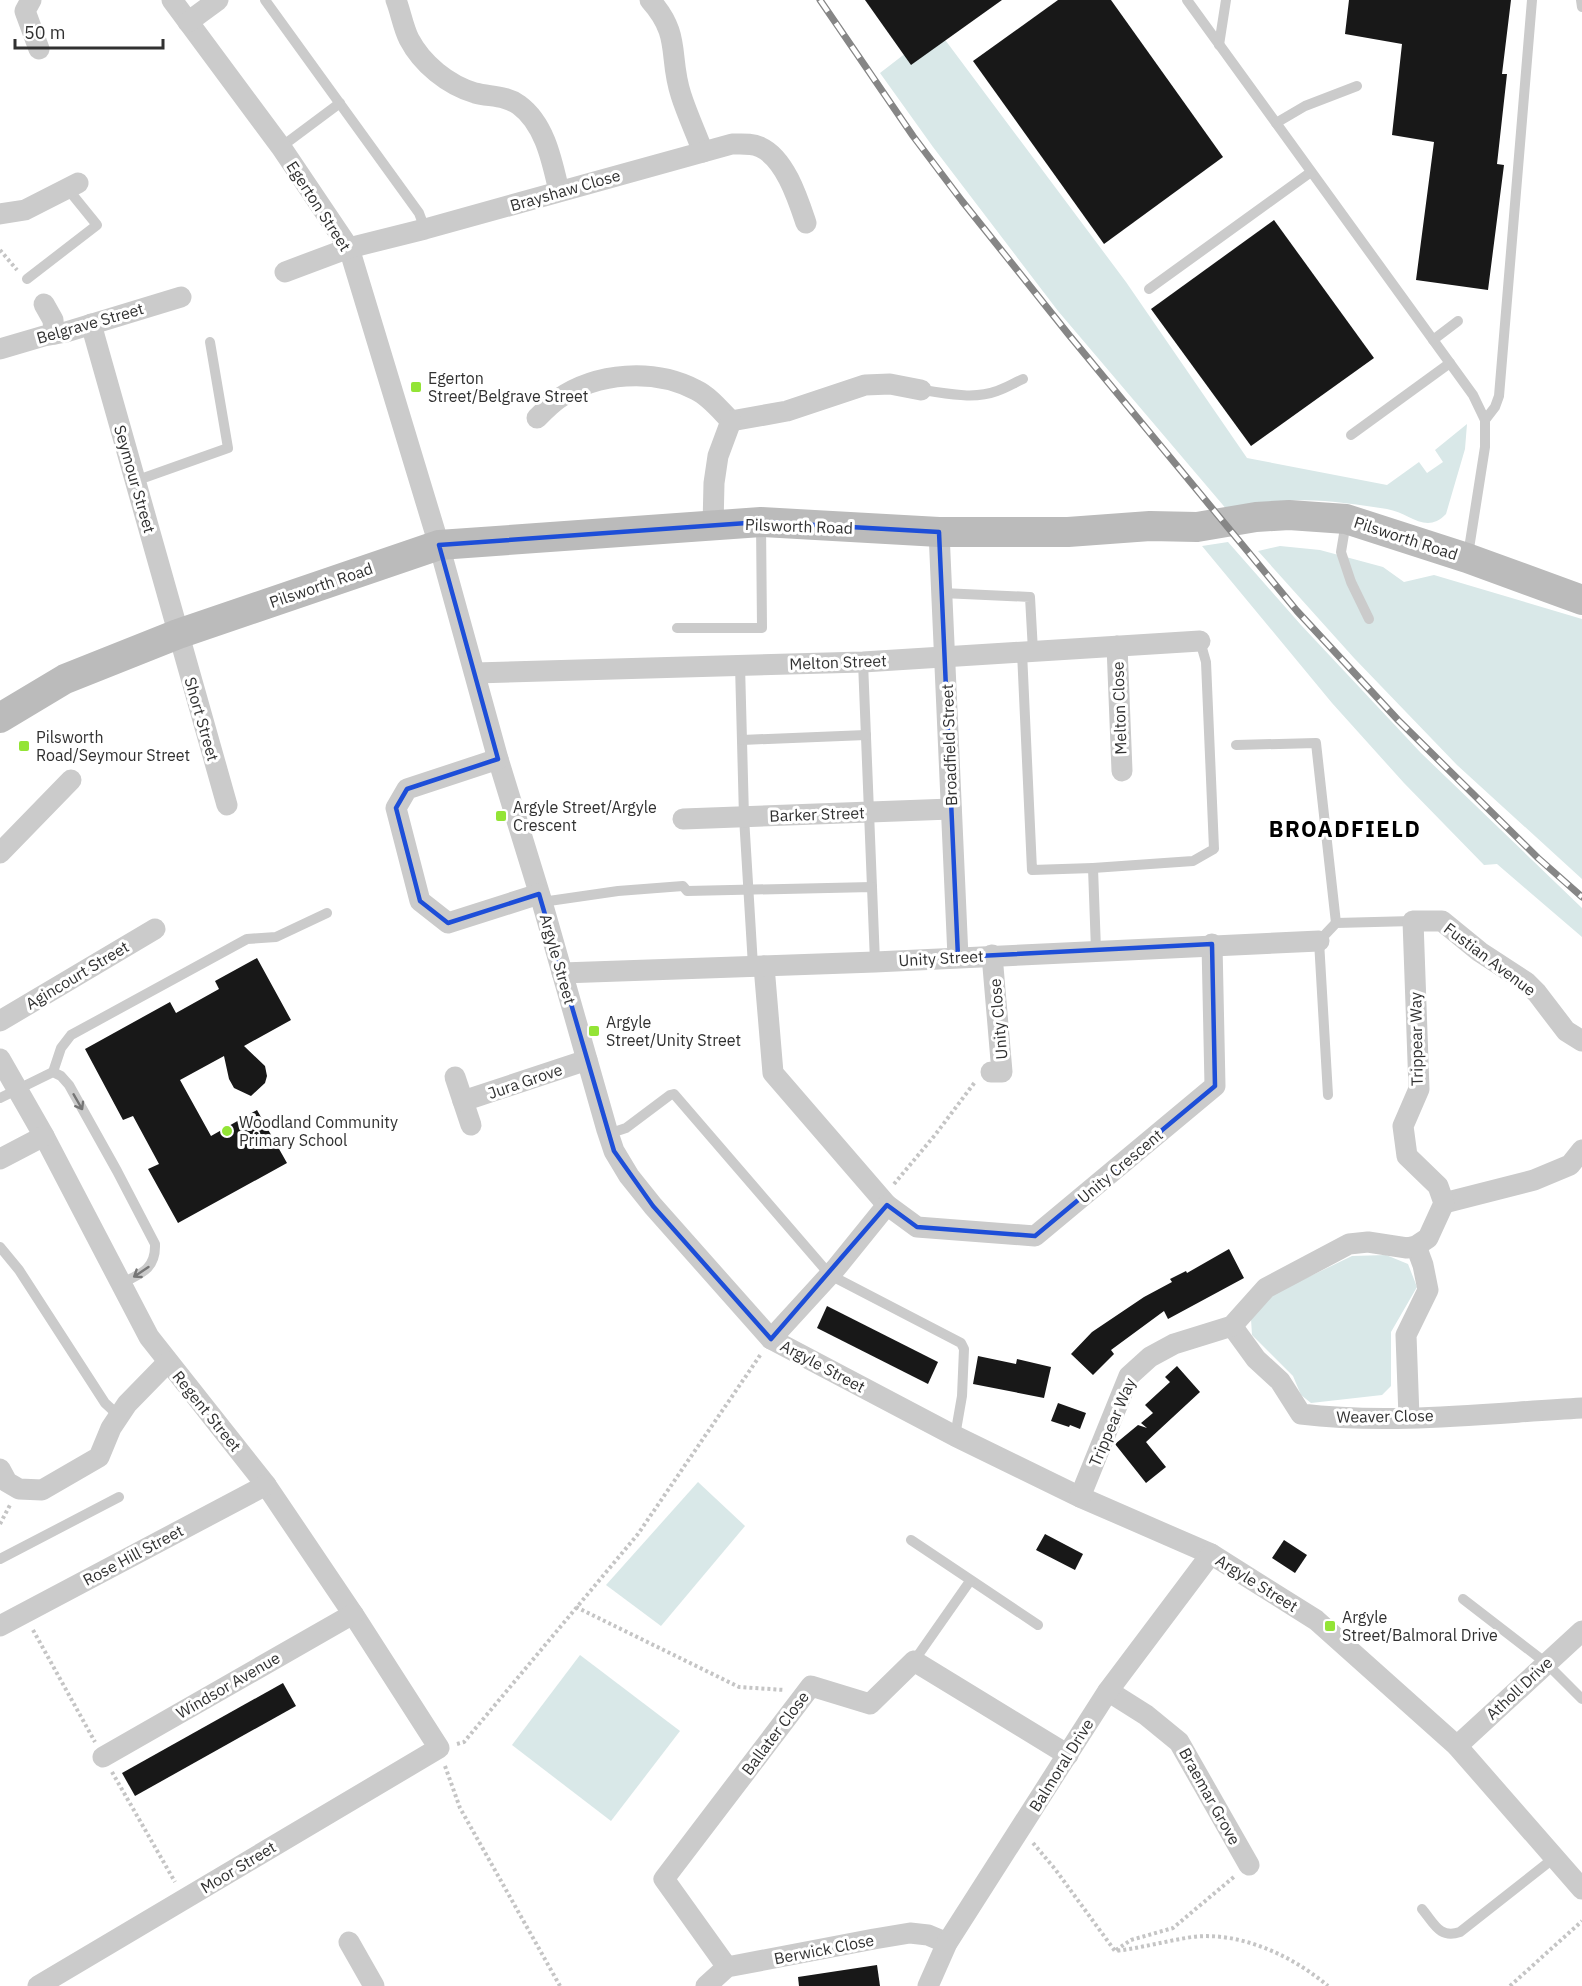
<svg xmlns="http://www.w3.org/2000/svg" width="1582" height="1986" font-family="'IBM Plex Sans',sans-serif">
<rect width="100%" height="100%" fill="#fff"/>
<g fill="#d9e8e8">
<path d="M937,29L1126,282L1247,458L1387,485L1419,462L1427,473L1443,462L1435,450L1467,424L1465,449L1446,514C1426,535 1410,513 1387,509C1352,504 1313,497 1277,502C1261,504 1244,508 1228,511L1058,311L933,147L880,73Z"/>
<polygon points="1228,542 1301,625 1421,753 1582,908 1582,937 1497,864 1484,865 1404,783 1332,703 1202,546"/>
<polygon points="1280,546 1320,550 1383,567 1404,582 1434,575 1582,619 1582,879 1457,765 1354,658 1258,551"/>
<polygon points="1386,1255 1408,1264 1417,1287 1391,1332 1391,1386 1382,1395 1311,1403 1301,1395 1293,1376 1252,1335 1251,1319 1269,1296 1352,1256"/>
<polygon points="698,1482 745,1526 661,1626 606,1585"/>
<polygon points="580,1655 680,1731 611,1821 512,1745"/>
</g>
<g fill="#181818">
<polygon points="865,0 1002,0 911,65"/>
<polygon points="1058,0 1111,0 1223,157 1104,244 973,61"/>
<polygon points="1349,0 1511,0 1502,74 1507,74 1497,164 1504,165 1488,290 1416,280 1434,142 1392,135 1402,44 1345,34"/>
<polygon points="1274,220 1374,358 1251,446 1151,309"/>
<polygon points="257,958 291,1020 244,1046 265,1066 267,1076 265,1083 251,1096 234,1088 229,1079 224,1056 180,1080 211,1136 257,1110 287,1163 178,1223 148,1169 159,1164 133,1116 123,1120 85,1049 170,1002 176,1013 219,989 215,981"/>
<polygon points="1229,1249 1244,1278 1168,1319 1164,1311 1111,1350 1114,1354 1093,1375 1071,1354 1092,1332 1144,1297 1172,1282 1170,1279 1186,1271 1187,1273"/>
<polygon points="827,1306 938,1362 928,1384 817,1328"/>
<polygon points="978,1356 1016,1364 1017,1359 1051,1367 1044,1398 973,1384"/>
<polygon points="1177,1366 1200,1392 1146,1442 1166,1467 1146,1483 1115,1444 1138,1425 1147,1428 1141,1423 1153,1413 1145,1405 1170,1382 1165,1377"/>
<polygon points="1058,1403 1086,1413 1080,1429 1070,1425 1069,1427 1051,1421"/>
<polygon points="1045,1534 1083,1554 1075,1570 1036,1550"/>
<polygon points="1284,1540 1307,1555 1295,1573 1272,1558"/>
<polygon points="283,1683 296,1706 135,1796 122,1773"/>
<polygon points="877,1965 880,1986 799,1986 798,1977"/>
</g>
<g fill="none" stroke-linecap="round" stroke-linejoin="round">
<g stroke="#c5c5c5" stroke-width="4" stroke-dasharray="3 3" stroke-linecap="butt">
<polyline points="0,250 17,270"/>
<polyline points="894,1184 935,1135 975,1082"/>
<polyline points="0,1524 10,1505"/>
<polyline points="576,1607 739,1687 785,1690"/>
<polyline points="33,1630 95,1742"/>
<polyline points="457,1744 464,1742 638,1534 761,1354"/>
<polyline points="445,1766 460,1808 560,1986"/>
<polyline points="112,1772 175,1882"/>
<path d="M1033,1843L1055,1869L1115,1951C1141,1948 1166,1941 1192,1937C1240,1931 1293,1956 1328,1986"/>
<polyline points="1116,1950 1131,1940 1173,1928 1235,1876"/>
<polyline points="1510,1986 1582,1921"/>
</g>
<g stroke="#cbcbcb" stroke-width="10">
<polyline points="265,0 419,213 425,229"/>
<polyline points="1187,0 1473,395 1485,420 1485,447 1468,555"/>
<polyline points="1581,0 1582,7"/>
<polyline points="1219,45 1226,0"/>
<polyline points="1276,123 1305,106 1357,86"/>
<polyline points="281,147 340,103"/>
<polyline points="27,279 97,225 67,188"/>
<polyline points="1149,289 1311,172"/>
<polyline points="1433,340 1458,321"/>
<path d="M921,390C946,393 973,400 997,391C1006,388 1014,383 1023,379"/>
<polyline points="1485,420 1495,407 1499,396 1532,0"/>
<polyline points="1351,435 1450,363"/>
<polyline points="135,481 228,448 210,342"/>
<polyline points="1346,522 1341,552 1351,582 1369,619"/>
<polyline points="942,593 1030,597 1033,651"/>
<polyline points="677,628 762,628 761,523"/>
<polyline points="1022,652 1032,870 1093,868 1096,950"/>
<polyline points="863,662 872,887"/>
<polyline points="740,665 744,817 753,966"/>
<polyline points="742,740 866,735"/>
<polyline points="1236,745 1316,743 1336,923"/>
<polyline points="1093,868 1193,861 1214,849 1206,662 1200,641"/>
<polyline points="542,902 618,891 683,886 687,891 872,887 875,962"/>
<polyline points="53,1072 61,1048 71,1035 247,939 276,937 327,913"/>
<polyline points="1328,1095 1319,941 1336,923 1413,921"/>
<path d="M0,1098L53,1072L61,1076L69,1085L117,1171L155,1244C156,1270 140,1274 120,1284"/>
<polyline points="608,1134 626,1128 670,1095 674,1094 830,1275 961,1343 964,1349 962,1396 955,1436"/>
<polyline points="0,1247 19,1270 105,1403 119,1416"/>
<polyline points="911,1540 1038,1625"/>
<polyline points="0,1559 119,1497"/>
<polyline points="1463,1599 1546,1663 1582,1699"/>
<polyline points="914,1661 970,1581"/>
<path d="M1422,1909C1434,1923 1439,1939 1460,1932L1554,1858"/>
</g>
<g stroke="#cbcbcb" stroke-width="21">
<polyline points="31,0 25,11 39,49"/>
<polyline points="172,0 281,147 349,248 439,545 498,759 542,902 607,1130 614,1151 629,1176 653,1206 771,1339 955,1436 1080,1497 1211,1554 1316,1620 1457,1746 1582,1889"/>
<path d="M396,0C401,13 403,27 409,39C422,64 448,85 475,93C490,97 505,95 519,105C545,124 552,161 559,191"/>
<path d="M650,0C682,36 668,55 681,95C687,114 696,133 703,152"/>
<polyline points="188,22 218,0"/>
<polyline points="0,214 25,210 78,183"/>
<path d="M285,272L349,248L425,229L732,144C742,144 752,143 760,147C785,158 798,199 806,223"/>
<polyline points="44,304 53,320 54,334"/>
<polyline points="91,324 227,805"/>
<polyline points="0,349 44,336 66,332 181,297"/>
<path d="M537,418C544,411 551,404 558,399C597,372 654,368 696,390C709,396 721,411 731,421"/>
<polyline points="731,421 787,411 865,385 890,384 921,390"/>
<polyline points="713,526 714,483 718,456 731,421"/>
<polyline points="939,532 958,957"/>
<polyline points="1117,646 1122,771"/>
<polyline points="475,673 863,662 1200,641"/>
<polyline points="498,759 407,789 396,808 420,901 448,923 539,894"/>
<polyline points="683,819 951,809"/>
<polyline points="0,853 71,780"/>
<polyline points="764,966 773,1073 887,1205 917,1227 1035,1236 1215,1086 1212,944"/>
<polyline points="562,973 875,962 1319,941"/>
<polyline points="0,1021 155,929"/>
<polyline points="0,1059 44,1136 149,1337 266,1485 353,1614 439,1748 38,1986"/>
<polyline points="991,1072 1002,1072 992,955"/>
<polyline points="455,1077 471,1125"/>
<polyline points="463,1101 587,1060"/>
<polyline points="0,1159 44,1136"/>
<polyline points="1444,1203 1534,1180 1570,1165 1582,1150"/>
<path d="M1232,1326L1256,1359L1280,1381L1301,1414C1393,1425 1489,1413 1582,1408"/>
<polyline points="771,1339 836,1268 887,1205"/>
<polyline points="1409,1417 1406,1335 1428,1290 1423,1265 1416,1246"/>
<polyline points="0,1469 7,1482 19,1489 42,1490 99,1457 111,1428 127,1404 168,1362"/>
<polyline points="1080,1497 1129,1376 1150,1357 1174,1344 1232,1326 1266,1288 1349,1244 1368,1242 1407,1248 1416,1246 1428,1238 1444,1203 1438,1186 1407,1156 1403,1126 1419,1089 1413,921 1442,921 1480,952 1526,982 1537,993 1566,1031 1582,1041"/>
<polyline points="0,1626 266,1485"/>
<polyline points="1108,1691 1146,1715 1179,1742 1249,1865"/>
<polyline points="1457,1746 1582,1631"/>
<polyline points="103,1757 353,1614"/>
<polyline points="349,1942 374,1986"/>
<polyline points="727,1967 664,1879 811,1686 870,1704 914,1661 1068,1755"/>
<polyline points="706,1986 727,1967 874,1939 910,1933 928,1935 947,1943"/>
<polyline points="928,1986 947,1943 1108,1691 1211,1554"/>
</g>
<polyline stroke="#bbb" stroke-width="30" points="0,718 65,679 178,634 439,545 761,522 939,532 1068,532 1150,526 1197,527 1256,517 1289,515 1346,519 1467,558 1582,600"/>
<g stroke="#868686" stroke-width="7">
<polyline id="rail" points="820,0 913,136 962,201 1069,335 1297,611 1398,720 1538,858 1582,897"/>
</g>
<use href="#rail" stroke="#fff" stroke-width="4.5" stroke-dasharray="14" stroke-linecap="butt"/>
</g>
<defs><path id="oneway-shaft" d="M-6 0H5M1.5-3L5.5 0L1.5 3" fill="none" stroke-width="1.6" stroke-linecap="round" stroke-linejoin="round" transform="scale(1.5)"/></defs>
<g stroke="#767676">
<use href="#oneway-shaft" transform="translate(78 1102) rotate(60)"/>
<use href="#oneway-shaft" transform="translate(141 1272) rotate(146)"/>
</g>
<path fill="none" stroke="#1d4ed8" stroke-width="4.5" stroke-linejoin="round" d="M761,522L939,532L958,957L1212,944L1215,1086L1035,1236L917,1227L887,1205L771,1339L653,1206L614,1151L539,894L448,923L420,901L396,808L407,789L498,759L439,545Z"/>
<g fill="#93e436" stroke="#fff" stroke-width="2">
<rect x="410" y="381" width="12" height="12" rx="3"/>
<rect x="18" y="740" width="12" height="12" rx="3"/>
<rect x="495" y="810" width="12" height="12" rx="3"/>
<rect x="588" y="1025" width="12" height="12" rx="3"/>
<circle cx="227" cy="1131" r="6"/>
<rect x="1324" y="1620" width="12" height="12" rx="3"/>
</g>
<g text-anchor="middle" stroke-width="6" stroke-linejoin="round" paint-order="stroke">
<g font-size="16" fill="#313131" stroke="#fff">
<text transform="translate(565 190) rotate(-16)" y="6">Brayshaw Close</text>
<text transform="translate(319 206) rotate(57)" y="6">Egerton Street</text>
<text transform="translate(90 323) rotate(-16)" y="6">Belgrave Street</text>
<text transform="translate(135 479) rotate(74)" y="6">Seymour Street</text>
<text transform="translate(799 526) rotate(2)" y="6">Pilsworth Road</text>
<text transform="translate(1406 538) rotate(18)" y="6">Pilsworth Road</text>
<text transform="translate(321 585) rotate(-19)" y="6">Pilsworth Road</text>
<text transform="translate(838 662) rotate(-2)" y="6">Melton Street</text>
<text transform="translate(1119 708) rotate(-92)" y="6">Melton Close</text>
<text transform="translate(202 719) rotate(74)" y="6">Short Street</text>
<text transform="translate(949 745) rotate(-92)" y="6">Broadfield Street</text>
<text transform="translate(817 814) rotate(-2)" y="6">Barker Street</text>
<text transform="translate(941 958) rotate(-3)" y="6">Unity Street</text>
<text transform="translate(558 959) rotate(74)" y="6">Argyle Street</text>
<text transform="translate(1490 959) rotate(37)" y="6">Fustian Avenue</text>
<text transform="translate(77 975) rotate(-31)" y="6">Agincourt Street</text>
<text transform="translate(998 1019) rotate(-95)" y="6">Unity Close</text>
<text transform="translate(1416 1039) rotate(-91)" y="6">Trippear Way</text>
<text transform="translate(525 1081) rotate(-19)" y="6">Jura Grove</text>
<text transform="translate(1120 1166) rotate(-40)" y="6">Unity Crescent</text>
<text transform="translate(823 1366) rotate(28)" y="6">Argyle Street</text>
<text transform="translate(207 1411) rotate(51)" y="6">Regent Street</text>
<text transform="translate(1385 1416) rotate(-1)" y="6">Weaver Close</text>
<text transform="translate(1112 1422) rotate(-67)" y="6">Trippear Way</text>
<text transform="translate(133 1555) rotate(-28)" y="6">Rose Hill Street</text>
<text transform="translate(1257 1583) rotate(32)" y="6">Argyle Street</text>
<text transform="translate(228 1685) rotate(-30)" y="6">Windsor Avenue</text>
<text transform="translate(1519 1688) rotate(-43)" y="6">Atholl Drive</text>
<text transform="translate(775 1733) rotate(-53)" y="6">Ballater Close</text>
<text transform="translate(1061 1765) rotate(-58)" y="6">Balmoral Drive</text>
<text transform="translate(1210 1796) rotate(61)" y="6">Braemar Grove</text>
<text transform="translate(238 1867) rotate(-31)" y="6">Moor Street</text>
<text transform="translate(824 1949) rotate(-11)" y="6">Berwick Close</text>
</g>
<g font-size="16" fill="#313131" stroke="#fff" text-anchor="start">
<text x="428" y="384">Egerton<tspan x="428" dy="18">Street/Belgrave Street</tspan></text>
<text x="36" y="743">Pilsworth<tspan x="36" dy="18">Road/Seymour Street</tspan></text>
<text x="513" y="813">Argyle Street/Argyle<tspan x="513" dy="18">Crescent</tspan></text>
<text x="606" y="1028">Argyle<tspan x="606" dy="18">Street/Unity Street</tspan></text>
<text x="239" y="1128">Woodland Community<tspan x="239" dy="18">Primary School</tspan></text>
<text x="1342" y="1623">Argyle<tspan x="1342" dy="18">Street/Balmoral Drive</tspan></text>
</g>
<g font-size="22" font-weight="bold" letter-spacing="1.5" fill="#000" stroke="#fff">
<text x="1345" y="837">BROADFIELD</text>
</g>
</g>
<path d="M15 39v9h148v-9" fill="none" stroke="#313131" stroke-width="3"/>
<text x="24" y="39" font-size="18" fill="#313131" stroke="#ffffff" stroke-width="4.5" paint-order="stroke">50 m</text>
</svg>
